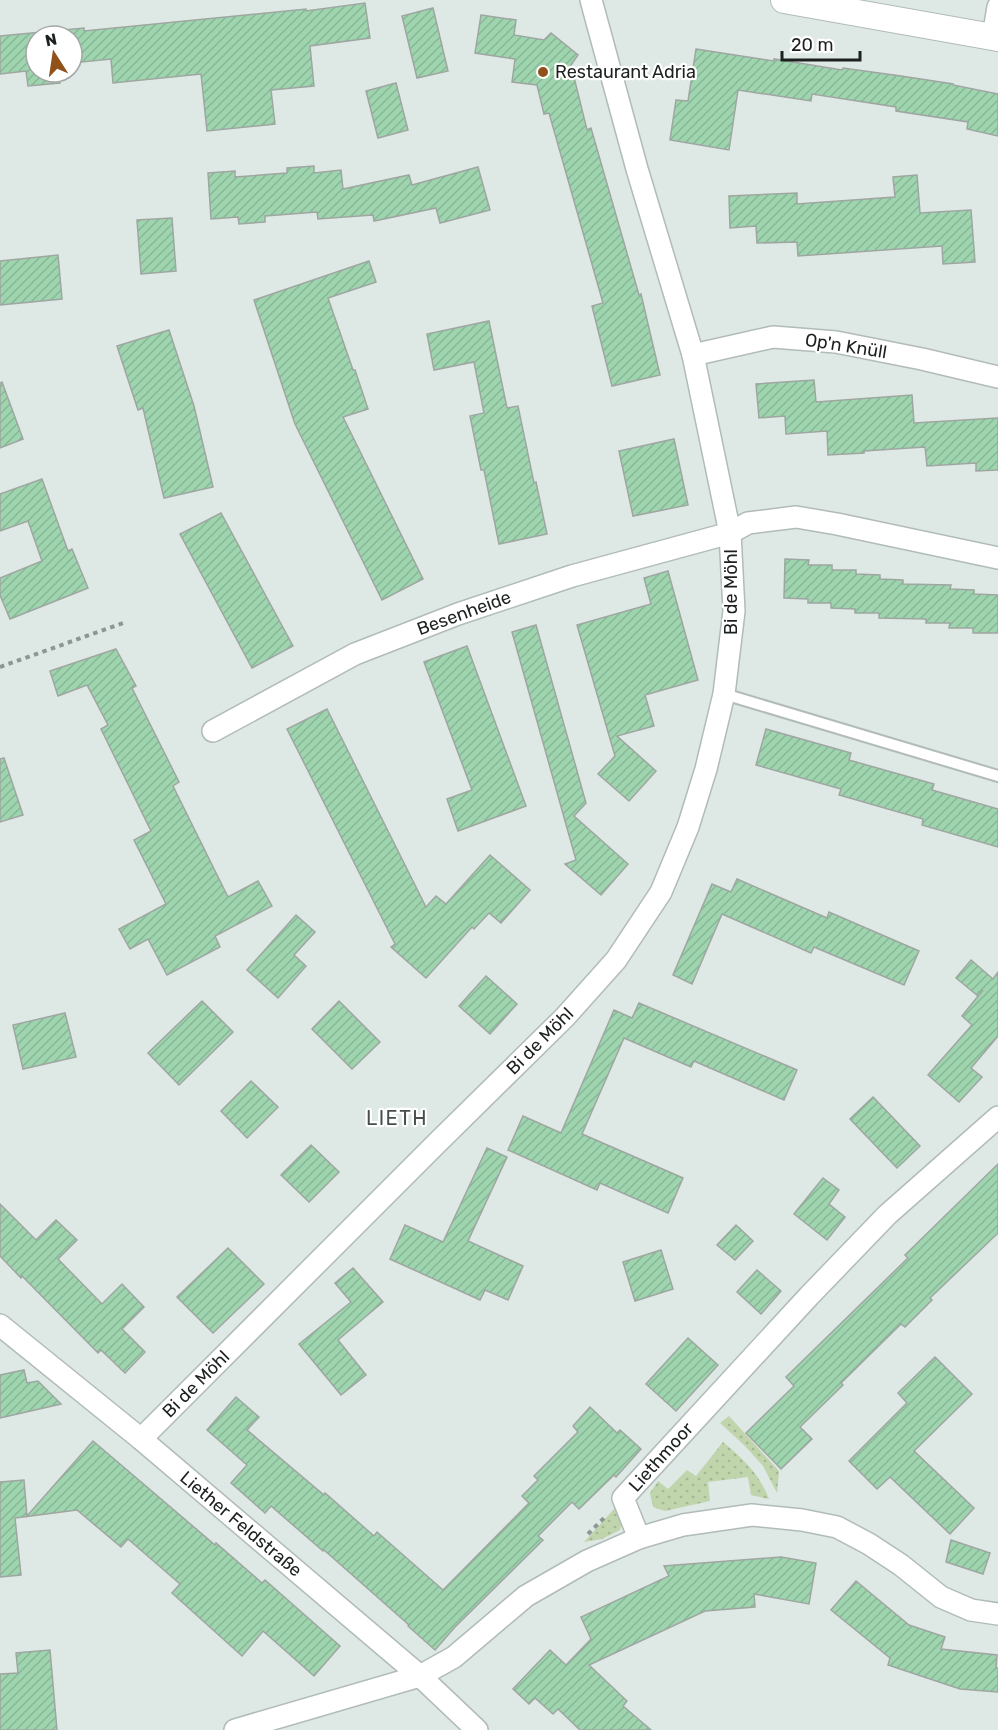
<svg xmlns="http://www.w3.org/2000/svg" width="998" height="1730" font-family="Rubik,sans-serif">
<defs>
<pattern id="grass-dots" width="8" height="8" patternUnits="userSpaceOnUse" patternTransform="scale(1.5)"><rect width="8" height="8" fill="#c0d5ac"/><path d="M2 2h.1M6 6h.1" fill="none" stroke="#a4b794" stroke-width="1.8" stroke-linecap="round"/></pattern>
<pattern id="building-hatch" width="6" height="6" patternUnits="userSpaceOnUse" patternTransform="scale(1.5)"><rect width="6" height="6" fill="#9ed5af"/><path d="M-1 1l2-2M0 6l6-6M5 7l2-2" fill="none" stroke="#88b796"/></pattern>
</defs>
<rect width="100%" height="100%" fill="#dee8e5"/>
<g fill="url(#grass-dots)">
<polygon points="729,1416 779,1471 777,1493 763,1466 744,1445 720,1423"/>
<path d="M723,1442C743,1459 759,1473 769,1499L751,1495L748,1477L708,1482L710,1501L665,1511L653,1507L650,1493L658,1481L668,1489L687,1470L696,1476Z"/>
<polygon points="614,1509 623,1518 620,1530 602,1539 584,1542"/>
</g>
<g fill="url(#building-hatch)" stroke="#9fa6a1" stroke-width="1.5">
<polygon points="365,3 370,38 310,46 314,86 271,90 275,124 207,131 201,74 113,83 111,59 72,63 72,36 36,36 36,72 59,72 60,83 28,86 26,71 0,74 0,36 84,28 84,31 306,9 306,11"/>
<polygon points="433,8 448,71 417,78 402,16"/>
<polygon points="481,15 516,20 514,35 544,40 551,33 578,55 571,65 587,130 591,128 639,295 641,294 660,375 612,386 592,306 603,303 549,113 544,114 537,85 512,82 515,59 475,53"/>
<polygon points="696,49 774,61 774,59 842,70 843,68 901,76 953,84 953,85 998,94 998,136 967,129 968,122 896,111 896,107 812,94 811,101 738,90 729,150 670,140 676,100 688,101"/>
<polygon points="396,83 408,130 378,138 366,91"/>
<polygon points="314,166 314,173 341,170 343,189 409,175 412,185 478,167 490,210 440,223 436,208 374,221 373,215 318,219 317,212 265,216 265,222 239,224 238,217 211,219 208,173 235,171 235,177 287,173 287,168"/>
<polygon points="917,175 920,213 971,210 975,262 943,264 942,246 798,256 797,242 757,243 756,226 730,228 729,196 797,193 797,204 895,197 893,177"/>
<polygon points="172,218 176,271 141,274 137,220"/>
<polygon points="58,255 62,299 0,305 0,261"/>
<polygon points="369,261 376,282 328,298 353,370 355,370 368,409 343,417 423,579 382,600 295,424 254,300"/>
<polygon points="489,321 507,408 518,406 534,483 536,482 547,534 499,544 484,470 481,470 470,416 484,413 474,362 434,370 427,334"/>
<polygon points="169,330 194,406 213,487 164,498 143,408 138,410 117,346"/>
<polygon points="814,380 816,402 912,395 914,423 998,418 998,470 976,471 976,463 927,466 925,447 864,451 864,453 828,455 827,431 786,434 785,416 759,418 756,384"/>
<polygon points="2,382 23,439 0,448 0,383"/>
<polygon points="674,439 688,505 633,516 619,451"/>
<polygon points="42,479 68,551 72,549 88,588 10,619 0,595 0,578 42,561 28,521 0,531 0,494"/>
<polygon points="221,513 293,646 252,668 180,534"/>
<polygon points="785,559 809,560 808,565 832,565 832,570 856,570 856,574 880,575 880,579 903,580 903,584 951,585 950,589 974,590 974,594 998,595 998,633 973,633 973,628 949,628 950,623 926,623 926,619 879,618 879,613 855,613 855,609 831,608 831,603 808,603 808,599 784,598"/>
<polygon points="668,571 698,680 645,695 654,726 617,736 656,771 629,801 598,774 615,756 577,625 651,604 644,578"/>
<polygon points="536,625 586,803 574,816 628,864 601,895 565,864 576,860 512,632"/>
<polygon points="467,646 526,806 458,831 447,799 472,790 424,662"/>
<polygon points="116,649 136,686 132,688 179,782 173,786 228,897 258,881 272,906 215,936 220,947 167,975 148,939 130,949 119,929 166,904 134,840 151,831 101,729 108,725 87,685 58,696 50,671"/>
<polygon points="327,709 426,907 436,896 446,904 490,855 530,890 501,923 489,913 474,929 472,927 426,978 391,947 395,944 287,729"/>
<polygon points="766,729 851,753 849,760 934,784 932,790 998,809 998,847 922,825 923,819 839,795 841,789 756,765"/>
<polygon points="4,758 23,815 0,822 0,759"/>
<polygon points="737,879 827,918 829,912 919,951 904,985 814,947 811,953 722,914 692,984 673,975 712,884 731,892"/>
<polygon points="296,915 315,932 294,955 306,966 278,998 247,970"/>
<polygon points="971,960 993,979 998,972 998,1036 971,1068 982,1077 959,1102 928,1075 972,1025 962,1016 983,990 978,996 956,978"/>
<polygon points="486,976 517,1004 490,1034 459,1006"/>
<polygon points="202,1001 233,1032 179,1085 148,1053"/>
<polygon points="339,1001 380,1042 352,1069 312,1029"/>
<polygon points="639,1003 797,1070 784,1100 694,1061 691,1067 624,1038 582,1134 683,1178 668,1213 600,1183 597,1190 508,1150 523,1116 561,1133 614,1010 632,1018"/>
<polygon points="65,1013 76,1057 23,1069 13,1025"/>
<polygon points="251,1081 278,1107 247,1138 221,1111"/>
<polygon points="873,1097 920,1146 897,1168 850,1119"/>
<polygon points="311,1145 339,1172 309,1202 281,1175"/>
<polygon points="487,1148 507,1157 468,1241 523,1266 508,1300 485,1290 480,1300 390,1259 405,1225 443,1242"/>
<polygon points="998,1164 998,1233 930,1298 932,1300 905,1327 901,1324 841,1383 843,1385 800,1427 812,1439 781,1469 746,1433 794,1386 786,1377 908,1258 905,1255"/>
<polygon points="823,1178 839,1190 829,1204 845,1217 827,1240 794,1214"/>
<polygon points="0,1204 36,1240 56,1220 77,1240 58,1259 102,1304 122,1284 144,1307 122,1329 145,1352 125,1373 101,1350 98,1353 22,1276 21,1278 0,1256"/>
<polygon points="736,1225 753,1241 735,1260 717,1245"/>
<polygon points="228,1248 264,1284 213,1333 177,1297"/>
<polygon points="661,1250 673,1289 635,1301 623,1262"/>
<polygon points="353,1268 383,1302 338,1340 366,1375 341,1395 299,1344 351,1302 335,1283"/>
<polygon points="757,1270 781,1291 761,1314 737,1292"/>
<polygon points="688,1338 718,1365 676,1411 646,1384"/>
<polygon points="935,1357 972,1394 914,1451 974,1508 950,1534 890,1477 877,1489 849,1461 907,1403 898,1393"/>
<polygon points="24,1370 27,1383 38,1381 61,1404 0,1418 0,1375"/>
<polygon points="236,1397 259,1417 247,1430 324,1495 325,1493 374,1536 377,1532 443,1590 529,1503 522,1496 538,1480 534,1476 578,1432 573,1426 590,1407 617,1433 620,1430 641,1449 616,1477 614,1475 579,1509 572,1502 538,1536 543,1540 455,1627 435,1650 408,1626 409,1625 324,1550 323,1551 271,1506 265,1513 231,1483 247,1465 207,1430"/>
<polygon points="93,1441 215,1545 216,1543 262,1583 265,1580 340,1646 314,1676 263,1631 242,1656 172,1593 180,1584 128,1539 121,1547 77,1510 15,1518 21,1575 0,1577 0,1482 24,1480 27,1516"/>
<polygon points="951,1540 990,1553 983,1574 946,1562"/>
<polygon points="781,1557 816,1563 809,1604 754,1594 755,1607 705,1611 589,1665 627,1701 623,1706 651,1730 580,1730 558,1709 553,1714 535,1698 529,1704 513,1689 550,1650 566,1665 591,1639 581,1617 669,1576 664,1566"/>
<polygon points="856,1581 909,1625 945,1637 941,1649 997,1655 996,1668 998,1668 998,1692 960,1689 888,1665 890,1658 831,1610"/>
<polygon points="50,1650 57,1730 0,1730 0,1674 18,1673 16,1653"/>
</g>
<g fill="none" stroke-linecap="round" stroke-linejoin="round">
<g stroke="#b1bbb8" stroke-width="14">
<polyline id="service" points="724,694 998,776"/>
</g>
<g stroke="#b1bbb8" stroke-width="24">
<g id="minor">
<polyline points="993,37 998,7"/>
<polyline points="693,355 773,337 836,342 922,359 998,377"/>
<polyline points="213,731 355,654 458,614 572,576 730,533 748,523 796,517 837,524 998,558"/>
<polyline points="0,1325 141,1439 420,1676 477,1730"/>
<polyline points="141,1439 438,1142 565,1017 616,960 661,892 688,827 706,769 724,694 734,611 730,533 693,355 637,169 591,0"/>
<polyline points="639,1538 623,1498 809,1296 887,1215 998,1117"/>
<polyline points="235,1730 420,1676 454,1657 526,1596 587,1561 639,1538 683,1525 752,1515 802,1520 837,1527 869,1544 901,1565 941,1597 971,1610 998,1614"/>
</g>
</g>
<g stroke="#b1bbb8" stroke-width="28">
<polyline id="tertiary" points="784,0 998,38"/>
</g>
<g stroke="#8e9694" stroke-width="4" stroke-dasharray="4.5 4.5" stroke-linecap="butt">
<polyline points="0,667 123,623"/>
<polyline points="588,1534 606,1516"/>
</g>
<use href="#service" stroke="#fff" stroke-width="10"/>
<use href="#minor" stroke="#fff" stroke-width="21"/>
<use href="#tertiary" stroke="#fff" stroke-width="26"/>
</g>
<circle fill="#91511a" stroke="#fff" stroke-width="2" cx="543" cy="72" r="6"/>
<g text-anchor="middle" stroke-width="4.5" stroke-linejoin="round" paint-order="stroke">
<g font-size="18" fill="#1c201f" stroke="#fff" text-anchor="start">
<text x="555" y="78">Restaurant Adria</text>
</g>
<g font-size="18" fill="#1c201f" stroke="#fff">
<text transform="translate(846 346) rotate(9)" y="6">Op'n Knüll</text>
<text transform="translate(731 592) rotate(-90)" y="6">Bi de Möhl</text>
<text transform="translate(464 613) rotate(-20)" y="6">Besenheide</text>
<text transform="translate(540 1041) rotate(-45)" y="6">Bi de Möhl</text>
<text transform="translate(196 1384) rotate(-45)" y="6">Bi de Möhl</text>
<text transform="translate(661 1457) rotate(-48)" y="6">Liethmoor</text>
<text transform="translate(241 1524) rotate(40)" y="6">Liether Feldstraße</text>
</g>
<g font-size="20" letter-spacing="1.5" fill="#474f4d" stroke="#fff">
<text x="397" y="1125">LIETH</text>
</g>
</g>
<g transform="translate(54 54) rotate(348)"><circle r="28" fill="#ffffff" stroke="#a4a6a5" stroke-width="1.5"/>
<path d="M0-4.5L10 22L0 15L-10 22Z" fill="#91511a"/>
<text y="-9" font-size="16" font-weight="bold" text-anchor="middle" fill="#1c201f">N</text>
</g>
<path d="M782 51v9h78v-9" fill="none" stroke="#1c201f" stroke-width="3"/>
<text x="791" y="51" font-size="18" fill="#1c201f" stroke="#ffffff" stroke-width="4.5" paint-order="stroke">20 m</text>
</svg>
